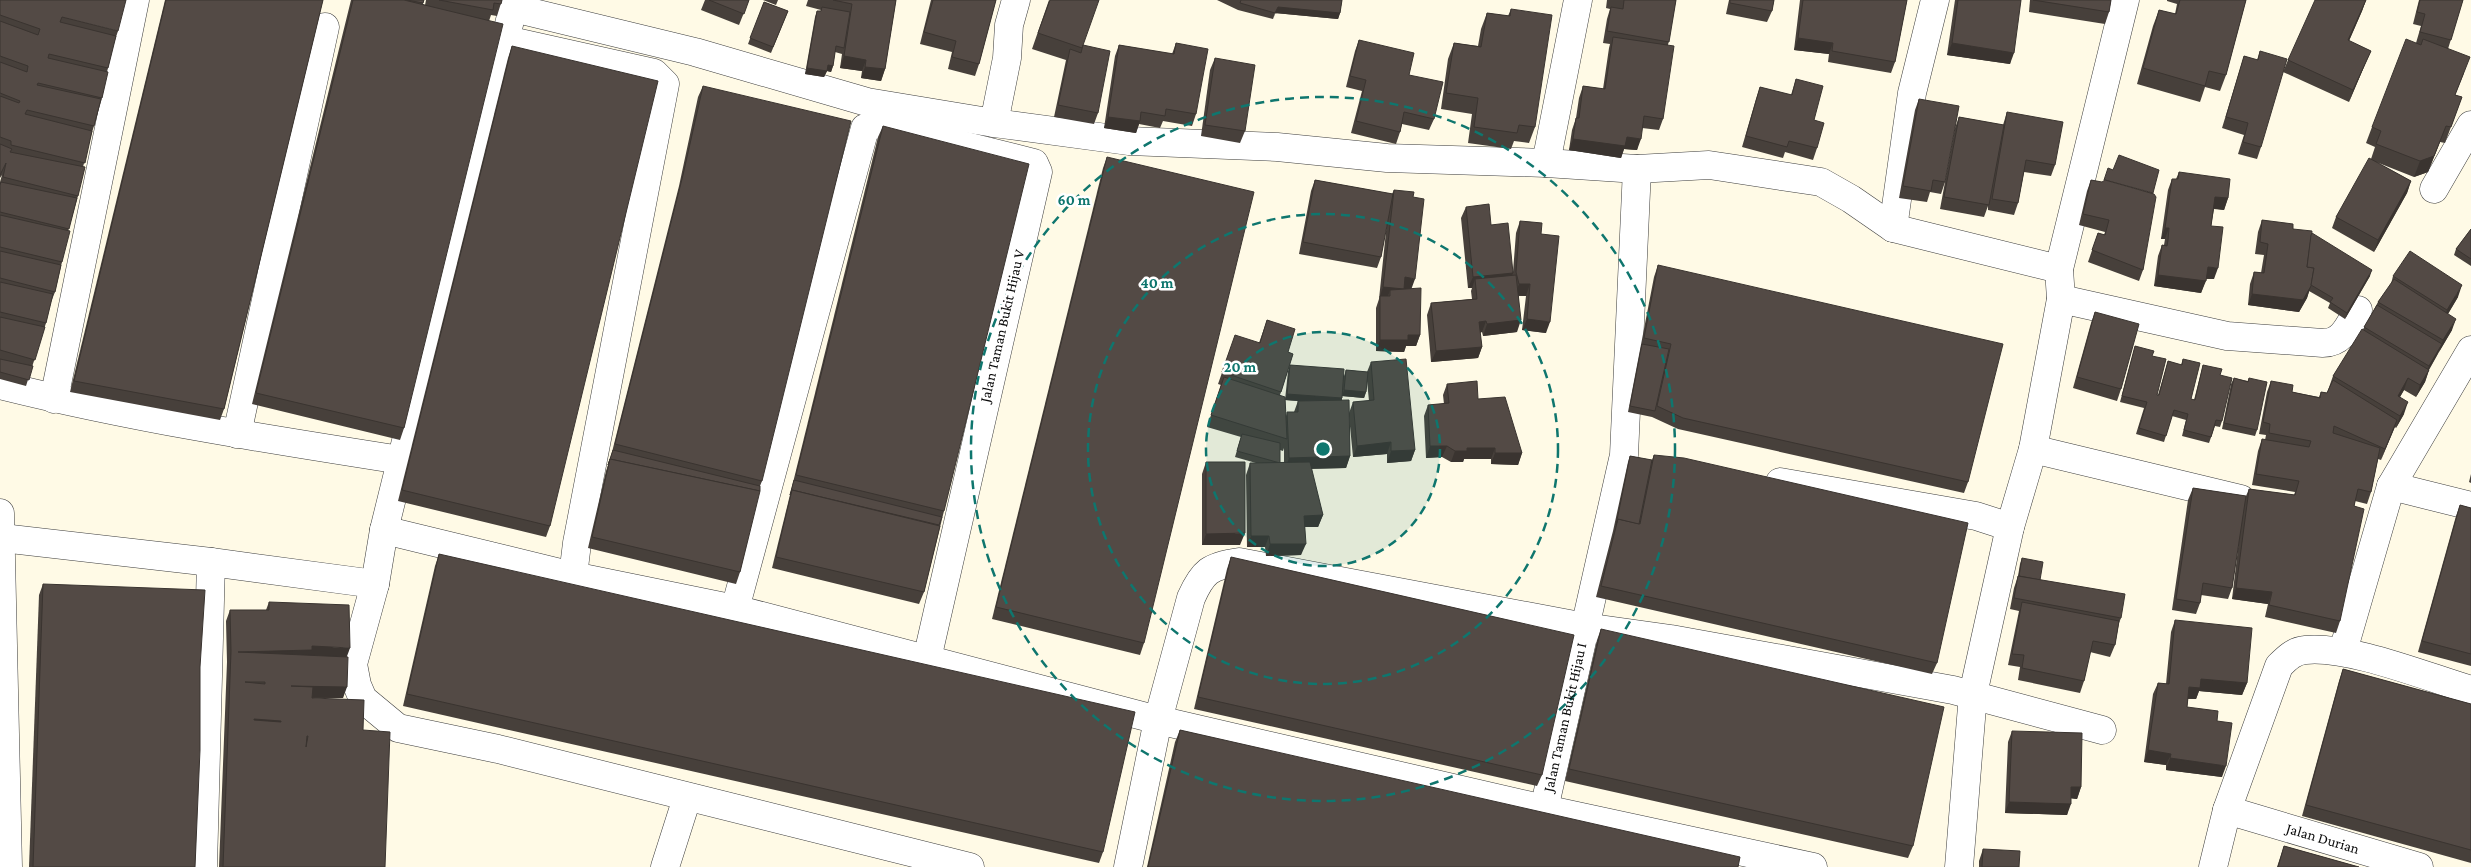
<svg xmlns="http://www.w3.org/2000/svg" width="2471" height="867" font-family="'Crimson Pro',serif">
<rect width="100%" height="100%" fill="#fffae6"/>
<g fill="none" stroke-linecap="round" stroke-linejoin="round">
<g stroke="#3d3d3d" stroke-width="29">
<g id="minor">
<polyline points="515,0 384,530 375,584 353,664 357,685 363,699 398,728 498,749 970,867"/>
<polyline points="513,8 695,52 867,102 994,123 1129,141 1277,147 1387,158 1546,163 1637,169 1709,165 1821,182 1851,199 1893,228 2059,269"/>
<polyline points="506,40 654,73 665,84 577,543 573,576"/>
<polyline points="994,123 1007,58 1009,25 1016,0"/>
<polyline points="1546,163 1578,0"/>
<polyline points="2434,189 2471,125"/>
<polyline points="1893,228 1912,93 1935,0"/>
<path d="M2061,299L2227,336L2323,343C2343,343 2349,325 2358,310"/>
<path d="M0,385C132,418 267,439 401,460"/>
<polyline points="54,399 135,0"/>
<polyline points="237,434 325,27"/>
<polyline points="2033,449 2241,499"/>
<polyline points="1780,482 1976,516 2010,527"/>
<polyline points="2391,486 2471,506"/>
<polyline points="0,513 8,867"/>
<polyline points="384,530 573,576 735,609 1158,720 1544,809 1813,867"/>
<polyline points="2,538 211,562 375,584"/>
<polyline points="735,609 865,128 877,124 1034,163 1038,172 927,659"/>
<polyline points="2343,651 2391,486 2471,350"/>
<path id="s1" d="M1544,809L1624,455L1637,169"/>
<path id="s2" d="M2227,810L2419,867"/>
<polyline points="203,867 211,562"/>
<polyline points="665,867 687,798"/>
<path d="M1128,867L1158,720L1191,598C1203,571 1210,566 1239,562L1585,627L1671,639L1953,690L2102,730"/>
<polyline points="1959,867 1973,694 2010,527 2033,449 2061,299 2059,269 2125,0"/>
<path d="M2213,867L2227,810L2279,666C2287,658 2294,651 2305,650C2348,645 2427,677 2471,690"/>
</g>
</g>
<use href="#minor" stroke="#fff" stroke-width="28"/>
</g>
<g fill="#47403b" fill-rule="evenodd">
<polygon points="0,0 118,31 114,43 107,72 102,98 91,136 83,167 78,196 68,231 62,262 55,292 51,302 46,323 26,386 0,379 0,182 2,175 0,178"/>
<polygon points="165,0 323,0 224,409 220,420 70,392"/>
<polygon points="351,0 424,0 423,4 425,5 426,0 502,0 497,16 491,15 489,21 404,428 400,440 252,404"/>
<polygon points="705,0 749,0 739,25 701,10"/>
<polygon points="763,0 778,0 776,5"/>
<polygon points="808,0 896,0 885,69 881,81 861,78 862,71 840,68 842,54 835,52 833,66 831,72 827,71 824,77 805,74 815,17 817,11 821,11 821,10 806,6"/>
<polygon points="931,0 996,0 979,64 975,76 948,69 952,52 920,44"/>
<polygon points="1049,0 1083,45 1098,113 1094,124 1054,117 1066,60 1032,49"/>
<polygon points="1217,0 1342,0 1340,13 1338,19 1275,13 1273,19 1238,10"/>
<polygon points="1607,0 1676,0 1668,45 1663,119 1659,130 1642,128 1637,150 1624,149 1621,158 1569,150 1572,130 1576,118 1579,98 1583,86 1603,89 1609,48 1610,44 1603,43 1607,19 1610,9 1606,8"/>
<polygon points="1729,0 1774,0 1772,11 1767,22 1726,14"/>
<polygon points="1800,0 1907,0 1895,62 1891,73 1828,62 1829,54 1794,50"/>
<polygon points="1955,0 2021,0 2010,64 1947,55"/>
<polygon points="2030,0 2111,0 2109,12 2105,24 2029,12"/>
<polygon points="2167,0 2246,0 2226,75 2220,91 2205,87 2200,102 2137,84 2153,26 2159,10 2175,14 2177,4 2167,1"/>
<polygon points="2366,0 2362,11 2349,41 2371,51 2366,62 2349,102 2283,72 2288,60"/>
<polygon points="2419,0 2463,0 2448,49 2464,73 2455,95 2462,97 2445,143 2440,142 2428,172 2414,177 2376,162 2411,181 2407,193 2374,252 2332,228 2336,217 2371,159 2375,147 2366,143 2372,127 2416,43 2421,26 2413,24"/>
<polygon points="764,2 788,11 771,53 748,44"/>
<polygon points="1511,9 1535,127 1529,143 1514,141 1511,149 1468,143 1472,114 1441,109 1448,59 1454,43 1478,46 1481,29 1487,13 1508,16"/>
<polygon points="1359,40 1409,75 1434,119 1429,130 1402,124 1400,132 1396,144 1351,133 1362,91 1346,87 1355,51"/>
<polygon points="1176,43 1196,114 1192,126 1163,121 1160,128 1139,124 1136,133 1104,128 1115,56 1119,45 1172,54"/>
<polygon points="512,46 550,526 546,537 398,501 508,58"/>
<polygon points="2260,51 2261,147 2257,159 2238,154 2244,135 2222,128 2244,56 2257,60"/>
<polygon points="1215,58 1245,131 1240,143 1201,136 1210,70"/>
<polygon points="1796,79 1814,120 1817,148 1813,160 1785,152 1783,158 1742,147 1756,99 1760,87 1791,95"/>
<polygon points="703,86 762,481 760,486 740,572 736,584 588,548 606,471 611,456 679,186 698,97"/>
<polygon points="1919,99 1945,182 1941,194 1930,192 1927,202 1899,198 1915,110"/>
<polygon points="2007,112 2055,165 2051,176 2024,172 2018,203 2014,215 1988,210 1988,206 1984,217 1940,209 1955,128 1959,117 2003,125"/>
<polygon points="883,126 944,511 924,592 919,604 772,568 878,137"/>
<polygon points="1107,157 1144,643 1140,655 992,619 1103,168"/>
<polygon points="2179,172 2228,198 2224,210 2214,209 2211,226 2214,279 2206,279 2201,293 2154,286 2158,256 2162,245 2164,245 2165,239 2161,239 2168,190 2172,179 2176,179"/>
<polygon points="1315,180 1392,194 1394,190 1413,197 1411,289 1420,335 1416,346 1406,346 1404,352 1376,351 1376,308 1379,299 1387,222 1381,257 1377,268 1299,254 1311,191"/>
<polygon points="2091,180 2153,193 2143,270 2139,281 2088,262 2098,233 2104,235 2105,232 2079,225 2087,191"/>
<polygon points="1466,207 1491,225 1513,272 1516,233 1520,221 1541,234 1546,333 1522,330 1526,296 1519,296 1517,332 1483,336 1482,332 1480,333 1482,347 1478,358 1431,362 1427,315 1431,303 1472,299 1471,291 1472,288 1468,288 1461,218"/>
<polygon points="2262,220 2293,229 2311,235 2370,276 2345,319 2328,308 2330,303 2309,291 2307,298 2299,312 2248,305 2250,284 2254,272 2261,273 2264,255 2255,254 2258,232"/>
<polygon points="2471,229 2471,266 2454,255 2456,249"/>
<polygon points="1658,265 1968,482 1964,493 1678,429 1652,417 1628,412 1654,277"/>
<polygon points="2393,276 2458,297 2448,314 2452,330 2439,352 2429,370 2425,382 2416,397 2404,390 2400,397 2404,414 2396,428 2395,427 2381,460 2378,459 2371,492 2367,504 2355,501 2340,621 2336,633 2265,617 2268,604 2232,599 2239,540 2232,588 2228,599 2201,595 2200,603 2196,614 2172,610 2188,500 2193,488 2246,496 2249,489 2294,495 2295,492 2252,485 2258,451 2262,439 2265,440 2266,435 2259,434 2267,392 2271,381 2292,392 2319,397 2321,392 2327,393 2333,376 2363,330 2378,302 2391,284"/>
<polygon points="2095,312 2121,389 2117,401 2073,388 2091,323"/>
<path d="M1267,320L1288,352L1293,354L1280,395L1286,416L1287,412H1294L1298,401L1285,400L1288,371L1290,365L1344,376L1346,370L1367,372L1371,362L1415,450L1411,461L1387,463V454L1353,457L1349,416L1350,456L1346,468L1311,469L1323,515L1318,527H1305L1301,555L1266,556L1265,547H1247L1246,475L1250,463H1256L1235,457L1241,437L1207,427L1221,385L1218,384L1231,347L1259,343ZM1367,381L1369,401L1353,402L1349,413L1342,400V396L1364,398L1366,392ZM1284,448V462L1280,463V450L1283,451Z"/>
<polygon points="2135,346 2152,356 2157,395 2158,395 2168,361 2181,365 2183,359 2191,399 2194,400 2203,365 2220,375 2222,421 2220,427 2215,426 2209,443 2182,436 2186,420 2172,416 2164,442 2136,434 2144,408 2120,402"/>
<polygon points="2234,378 2248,381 2249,378 2257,430 2255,436 2222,429 2231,384"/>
<polygon points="1447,384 1478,399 1522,453 1518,465 1491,464 1491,459 1464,459 1463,462 1451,462 1442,457 1426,458 1424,416 1428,405 1444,404 1443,395"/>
<polygon points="1654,455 1937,663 1932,674 1596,597 1613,531 1628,462 1630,456 1652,460"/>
<polygon points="1206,462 1240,545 1202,545 1202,474"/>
<polygon points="2471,474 2471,483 2469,482"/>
<polygon points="2460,505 2471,508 2471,666 2418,652 2456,516"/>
<polygon points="439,554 1103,852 1099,863 403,706 435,566"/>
<polygon points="1231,557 1542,775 1537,786 1194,709 1227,569"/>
<polygon points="2022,558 2040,580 2121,618 2119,623 2115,645 2110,657 2090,652 2084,681 2080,693 2018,680 2020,667 2008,665 2019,611 2010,609 2014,588 2018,576 2020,564"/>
<polygon points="43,584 200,667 195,867 29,867 39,595"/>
<polygon points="269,602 346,657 343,698 312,698 363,730 385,867 219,867 227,662 226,621 230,610 266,610"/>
<polygon points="2175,620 2247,683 2242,695 2199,691 2196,699 2188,699 2187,707 2217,721 2222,777 2166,770 2166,765 2144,762 2153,694 2158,683 2166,684 2171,632"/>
<polygon points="1601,629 1913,846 1908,858 1565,781 1597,640"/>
<polygon points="2343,669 2471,704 2471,863 2302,816 2339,681"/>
<polygon points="1180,730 1738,867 1147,867 1175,742"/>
<polygon points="2012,731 2081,787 2077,799 2071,798 2067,815 2005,813 2008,742"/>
<polygon points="2284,846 2359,867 2277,867"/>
<polygon points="1983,849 2019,867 1979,867 1979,861"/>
</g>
<g fill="#3a3430">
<polygon points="2366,0 2362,11 2344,52 2348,40"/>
<polygon points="1278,7 1340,13 1338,19 1275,13 1273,19"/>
<polygon points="1798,38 1833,43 1829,54 1794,50"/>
<polygon points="1952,43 2014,53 2010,64 1947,55"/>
<polygon points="2371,51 2366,62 2349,102 2353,90"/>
<polygon points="844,56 866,60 862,71 840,68"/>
<polygon points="828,65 833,66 831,72 827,71 824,77 805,74 807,68"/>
<polygon points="865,67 885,69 881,81 861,78"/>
<polygon points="1108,117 1140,121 1136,133 1104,128"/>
<polygon points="2446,126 2428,172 2414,177 2420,161"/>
<polygon points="1627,137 1641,139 1637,150 1624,149 1621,158 1569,150 1573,139"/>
<polygon points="2411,181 2407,193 2374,252 2378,240"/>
<polygon points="2215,197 2228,198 2224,210 2211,208"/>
<polygon points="2165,228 2169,228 2165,239 2161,239"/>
<polygon points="2208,267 2218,268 2214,279 2203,278"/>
<polygon points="2372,270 2370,276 2345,319 2347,313"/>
<polygon points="1513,273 1509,284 1475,279 1472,288 1468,288 1473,277"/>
<polygon points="2158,275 2206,281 2201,293 2154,286"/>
<polygon points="1405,277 1415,279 1411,290 1390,296 1390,290 1387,299 1380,296 1379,299 1383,287"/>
<polygon points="1519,284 1530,284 1526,296 1515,295"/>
<polygon points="2462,285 2458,297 2443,322 2447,310"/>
<polygon points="2311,286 2307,298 2299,312 2248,305 2252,294"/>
<polygon points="1527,319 1550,322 1546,333 1522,330"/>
<polygon points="2456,319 2452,330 2439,352 2443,340"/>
<polygon points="1521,320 1517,332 1483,336 1487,324"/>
<polygon points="1486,321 1482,332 1475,333 1479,322"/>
<polygon points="1408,335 1420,335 1416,346 1406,346 1404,352 1376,351 1380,340"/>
<polygon points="2442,344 2437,355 2424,378 2429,366"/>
<polygon points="1482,347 1478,358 1431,362 1436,351"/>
<polygon points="2429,370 2425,382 2416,397 2420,385"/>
<polygon points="2408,378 2404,390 2394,407 2398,396"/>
<polygon points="1344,390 1366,392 1364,398 1342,396"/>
<polygon points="1287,394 1342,398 1340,404 1285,400"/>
<polygon points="2408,402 2404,414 2396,428 2400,416"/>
<polygon points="2397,420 2393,431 2381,460 2385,449"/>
<polygon points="1391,442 1387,454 1353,457 1357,446"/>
<polygon points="1430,446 1447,446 1442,457 1426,458"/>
<polygon points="1467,448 1495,448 1491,459 1464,459 1463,462 1451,462 1455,451"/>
<polygon points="1415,450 1411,461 1387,463 1391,451"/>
<polygon points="1495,453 1522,453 1518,465 1491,464"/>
<polygon points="1350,456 1346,468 1285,469 1289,458"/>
<polygon points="1323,515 1318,527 1300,527 1304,516"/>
<polygon points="1245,533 1240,545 1202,545 1206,534"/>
<polygon points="1251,536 1269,536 1265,547 1247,547"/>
<polygon points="1270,544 1306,544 1301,555 1266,556"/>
<polygon points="2236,588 2272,592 2268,604 2232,599"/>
<polygon points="312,646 350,648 346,659 238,652"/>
<polygon points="2201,679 2247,683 2242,695 2199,691 2196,699 2185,698 2189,687"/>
<polygon points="291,686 347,687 343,698 287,697"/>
<polygon points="254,719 281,721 277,732 250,731"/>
<polygon points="2148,750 2171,754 2166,765 2144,762"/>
<polygon points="2170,758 2226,766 2222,777 2166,770"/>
<polygon points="2071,787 2081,787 2077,799 2067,798"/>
<polygon points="2009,802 2071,804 2067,815 2005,813"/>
</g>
<g fill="#534a45" stroke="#3a3430" fill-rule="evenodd">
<polygon points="0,0 126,0 118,31 62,17 60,22 116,36 108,68 49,54 48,58 108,72 102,98 38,83 37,85 101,99 94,126 27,110 25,114 92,131 85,163 11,145 11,141 0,137 0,96 19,103 20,101 0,93 0,62 27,72 28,66 0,56 0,21 38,35 40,29 0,15"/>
<polygon points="166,0 323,0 224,409 74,381"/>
<polygon points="353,0 404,0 503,24 404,428 256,393"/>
<polygon points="407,0 424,0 423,3"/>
<polygon points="439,0 502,0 501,4 494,3 493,10"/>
<polygon points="709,0 749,0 744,14"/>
<polygon points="833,0 896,0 885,69 865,67 866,60 844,56 852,4"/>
<polygon points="933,0 996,0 979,64 952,57 956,41 924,32"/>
<polygon points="1050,0 1099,0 1082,48 1038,33"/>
<polygon points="1241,0 1342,0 1340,13 1278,7 1275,13 1240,3"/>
<polygon points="1624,0 1676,0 1669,42 1607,31 1611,7 1623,9"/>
<polygon points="1730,0 1774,0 1772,11 1730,3"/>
<polygon points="1803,0 1907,0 1895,62 1832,51 1833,43 1798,38"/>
<polygon points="1958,0 2021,0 2014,53 1952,43"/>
<polygon points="2033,0 2111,0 2109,12"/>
<polygon points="2180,0 2246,0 2226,75 2209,71 2205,86 2143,68 2159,10 2176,14"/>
<polygon points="2315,0 2366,0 2348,40 2371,51 2353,90 2288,60"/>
<polygon points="2420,0 2463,0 2451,40 2420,32 2425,14 2417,12"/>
<polygon points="764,2 788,11 773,47 750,38"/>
<polygon points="822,7 850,12 844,48 836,46 833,66 828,65 827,71 807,68 817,11 821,11"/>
<polygon points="1511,9 1552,15 1535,127 1519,125 1517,133 1474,127 1478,98 1446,93 1454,43 1481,47 1487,13 1510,16"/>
<polygon points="1613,37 1674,46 1663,119 1644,116 1641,139 1627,137 1625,146 1573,139 1576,118 1579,118 1583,86 1605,89"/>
<polygon points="2406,39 2421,45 2423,39 2470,57 2455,95 2462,97 2451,127 2446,126 2434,156 2420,161 2376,144 2381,131 2372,127"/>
<polygon points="1359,40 1414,53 1409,75 1443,82 1434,119 1404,112 1400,132 1356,121 1366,80 1350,76"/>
<polygon points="1176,43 1208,49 1196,114 1166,109 1165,116 1141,112 1140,121 1108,117 1119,45 1174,54"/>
<polygon points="1083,45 1110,51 1098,113 1058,105 1070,49 1081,53"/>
<polygon points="512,46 658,81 550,526 402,490"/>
<polygon points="2260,51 2287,59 2261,147 2243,142 2248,123 2226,117 2244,56 2258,60"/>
<polygon points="1215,58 1255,65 1245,131 1205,125"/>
<polygon points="1796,79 1823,86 1814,120 1824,123 1817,148 1789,141 1787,147 1746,136 1760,87 1792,95"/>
<polygon points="703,86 851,121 762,481 615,444 683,175"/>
<polygon points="1919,99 1959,106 1945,182 1933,180 1931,191 1903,186"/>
<polygon points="2007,112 2063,122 2055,165 2026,160 2018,203 1992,199"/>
<polygon points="1959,117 2004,125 1989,205 1944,197"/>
<polygon points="883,126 1029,164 944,511 796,475"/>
<polygon points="0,144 12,149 10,152 85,167 78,196 3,177 6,163 0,175"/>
<polygon points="2119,155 2159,170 2153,193 2105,180 2104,180 2108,168 2113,170"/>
<polygon points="1107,157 1254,192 1144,643 996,607"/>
<polygon points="2369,158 2411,181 2378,240 2336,217"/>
<polygon points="2179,172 2230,179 2228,198 2215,197 2211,226 2223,227 2218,268 2208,267 2206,281 2158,275 2162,245 2167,246 2168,240 2169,228 2165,228 2172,179 2178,179"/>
<polygon points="1315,180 1393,194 1381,257 1303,242"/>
<polygon points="2091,180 2102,182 2105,180 2154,194 2156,197 2143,270 2092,250 2098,233 2105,235 2109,220 2083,214"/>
<polygon points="1,182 77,198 69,229 0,212 0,185"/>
<polygon points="1394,190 1414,192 1413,197 1424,199 1415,279 1405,277 1404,289 1383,287"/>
<polygon points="1489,204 1491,225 1508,223 1513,273 1473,277 1466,207"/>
<polygon points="0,215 70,231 62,262 0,247"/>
<polygon points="2262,220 2293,224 2293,229 2312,231 2307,267 2314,268 2311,286 2303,300 2252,294 2254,272 2264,273 2268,244 2260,242"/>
<polygon points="1520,221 1542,223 1541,234 1559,236 1550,322 1527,319 1530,284 1519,284 1516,272"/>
<polygon points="2471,229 2471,259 2456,249"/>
<polygon points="2312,233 2372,270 2347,313 2330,302 2333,298 2311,285 2314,268 2307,267 2311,235"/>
<polygon points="0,251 61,265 55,292 0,278"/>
<polygon points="2410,251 2462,285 2447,310 2393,276"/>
<polygon points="1658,265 2003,344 1968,482 1683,418 1657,406 1671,344 1644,338"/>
<polygon points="1516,275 1521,320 1487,324 1486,321 1479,322 1482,347 1436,351 1431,303 1477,299 1475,279"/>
<polygon points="2394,279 2456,319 2443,340 2378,302"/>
<polygon points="0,282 53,294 46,323 0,312"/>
<polygon points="1421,288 1420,335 1408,335 1408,340 1380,340 1380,296 1390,296 1390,290"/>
<polygon points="2377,305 2442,344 2429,366 2364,327"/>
<polygon points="2095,312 2139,324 2121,389 2077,377"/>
<polygon points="0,317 45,327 35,360 0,350"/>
<polygon points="1267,320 1295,329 1288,352 1293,354 1281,392 1222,372 1235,335 1260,343"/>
<polygon points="2362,329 2429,370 2420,385 2408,378 2398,396 2408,402 2400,416 2333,376"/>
<polygon points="1642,344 1669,349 1655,411 1630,406"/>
<polygon points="2135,346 2154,351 2152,356 2166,359 2157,395 2159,395 2168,361 2182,365 2183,359 2200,363 2191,399 2195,400 2203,365 2222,369 2220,375 2232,378 2222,421 2216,420 2211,437 2184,430 2188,414 2174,410 2166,436 2139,428 2147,402 2122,396"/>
<polygon points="0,359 33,366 29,380 0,372"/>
<polygon points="1406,359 1415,450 1391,451 1391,442 1357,446 1353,402 1374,400 1371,362"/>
<polygon points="1290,365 1344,369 1342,398 1287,394"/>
<polygon points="1346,370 1368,372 1366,392 1344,390"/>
<polygon points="1224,377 1285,397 1287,439 1211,415"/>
<polygon points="2234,378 2248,382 2249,378 2267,382 2257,430 2224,423"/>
<polygon points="2333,380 2397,420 2385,449 2334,426 2333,433 2380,448 2371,492 2358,489 2354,506 2364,509 2340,621 2269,605 2272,592 2236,588 2249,489 2295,495 2299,481 2256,474 2262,439 2309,447 2311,441 2269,433 2270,424 2263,422 2271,381 2293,385 2292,392 2320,398 2321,392 2327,393"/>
<polygon points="1477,381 1478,399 1505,397 1522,453 1495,453 1495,448 1467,448 1467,451 1455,451 1447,446 1430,446 1428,405 1449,403 1447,384"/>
<polygon points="1349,400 1350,456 1289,458 1287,412 1298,412 1298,401"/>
<polygon points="1242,434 1280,443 1280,463 1237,451"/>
<polygon points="613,450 760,486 760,491 610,459 608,465"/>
<polygon points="1654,455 1684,458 1968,523 1937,663 1601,586 1618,519 1640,524"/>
<polygon points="1630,456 1652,460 1639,524 1618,519 1616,525"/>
<polygon points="610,459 760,491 740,572 592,537"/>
<polygon points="1206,462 1245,462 1245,533 1206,534"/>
<polygon points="1310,462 1323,515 1304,516 1306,544 1270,544 1269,536 1251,536 1250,463"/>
<polygon points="794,480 942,517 939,525 792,490 790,495"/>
<polygon points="2193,488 2246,496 2232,588 2203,583 2200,603 2176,599"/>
<polygon points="792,490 940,526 924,592 776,557"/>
<polygon points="2460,505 2471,508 2471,654 2422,641"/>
<polygon points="439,554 1135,712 1103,852 407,694"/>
<polygon points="1231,557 1574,635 1542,775 1198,697"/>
<polygon points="2022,558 2043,562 2040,580 2019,576"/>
<polygon points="2018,576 2125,594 2121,618 2014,598"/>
<polygon points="43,584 205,590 200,667 200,750 195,867 33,867"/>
<path d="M269,602L349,605L350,648L312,646V650L238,652L348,657L347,687L291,686L313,687L312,698L364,700L363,730L390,732L385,867H223L231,651L230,610H269ZM245,682H265V684ZM254,719L281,721V722L254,720ZM307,736H308L306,747Z"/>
<polygon points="2022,602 2119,621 2115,645 2093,641 2084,681 2022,668 2024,655 2012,654"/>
<polygon points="2175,620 2252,628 2247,683 2201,679 2200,688 2189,687 2187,707 2218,711 2217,721 2232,723 2226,766 2170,758 2171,754 2148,750 2158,683 2169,684"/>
<polygon points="1601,629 1944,707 1913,846 1569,769"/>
<polygon points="2343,669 2471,704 2471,850 2306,805"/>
<polygon points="1180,730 1740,857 1738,867 1148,867"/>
<polygon points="2012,731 2082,733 2081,787 2071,787 2071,804 2009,802"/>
<polygon points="2284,846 2359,867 2278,867"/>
<polygon points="1983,849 2020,851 2019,867 1982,867"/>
</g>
<circle cx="1323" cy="449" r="117" fill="#0f766e" fill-opacity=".12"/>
<g fill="none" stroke="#0f766e" stroke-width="2.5" stroke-dasharray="9 6">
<circle cx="1323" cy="449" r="117"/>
<circle cx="1323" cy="449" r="235"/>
<circle cx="1323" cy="449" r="352"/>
</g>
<g text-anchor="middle" stroke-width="5" stroke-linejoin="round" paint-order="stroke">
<g font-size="15" fill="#0a0a0a" stroke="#fff">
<text transform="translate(1002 326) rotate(-77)" y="5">Jalan Taman Bukit Hijau V</text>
<text dy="5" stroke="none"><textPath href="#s1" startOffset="94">Jalan Taman Bukit Hijau I</textPath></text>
<text dy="5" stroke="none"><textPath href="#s2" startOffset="100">Jalan Durian</textPath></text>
</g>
</g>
<circle cx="1323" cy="449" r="8" fill="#0f766e" stroke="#fff" stroke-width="2.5"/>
<g font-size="15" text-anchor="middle" font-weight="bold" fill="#0f766e" stroke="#fff" stroke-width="5" stroke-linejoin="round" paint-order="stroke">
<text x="1074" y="205">60 m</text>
<text x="1157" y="288">40 m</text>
<text x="1240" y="372">20 m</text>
</g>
</svg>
